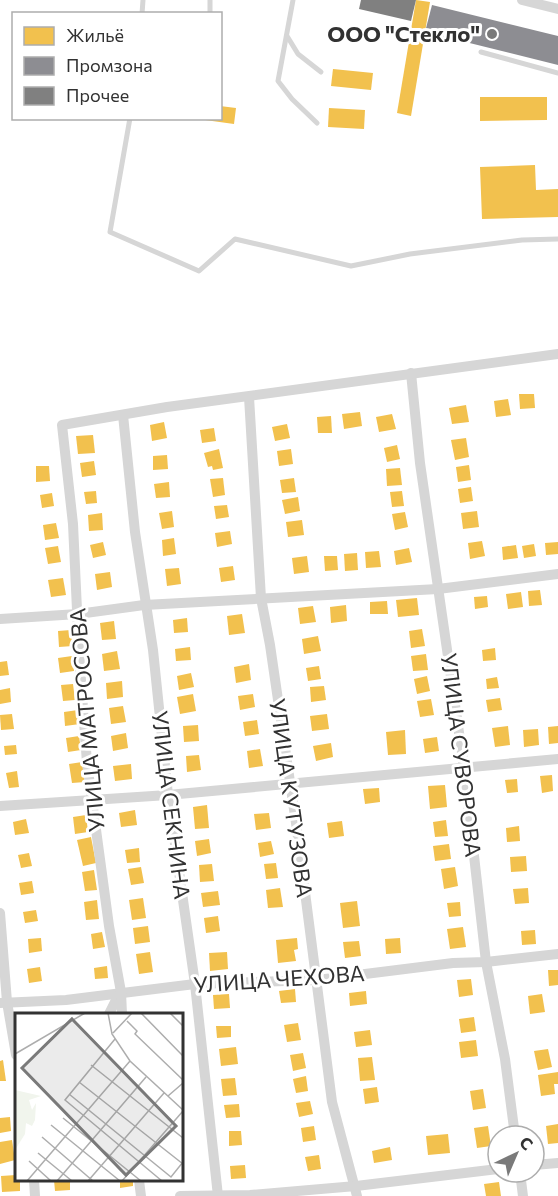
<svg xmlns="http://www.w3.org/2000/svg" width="558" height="1196" font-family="Commissioner,sans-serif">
<rect width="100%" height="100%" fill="#fff"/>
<g fill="#f2c14e">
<polygon points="416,0 430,2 411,116 397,113"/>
<polygon points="333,69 373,73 371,90 331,86"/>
<polygon points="480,97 547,97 547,120 480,121"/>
<polygon points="220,106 236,108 234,124 205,120 220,118"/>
<polygon points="329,108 365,110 364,129 328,127"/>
<polygon points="535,165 536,190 558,189 558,217 482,219 480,167"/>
<polygon points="519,394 534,394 535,408 520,409"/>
<polygon points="508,399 511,415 496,417 494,401"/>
<polygon points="466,405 469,422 452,424 449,408"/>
<polygon points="360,412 362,426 344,429 342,414"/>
<polygon points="392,414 396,429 379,432 376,417"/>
<polygon points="331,416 332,433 318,433 317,417"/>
<polygon points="164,422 167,438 152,441 150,425"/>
<polygon points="287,424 290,438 275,441 272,427"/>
<polygon points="214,428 216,441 202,443 200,430"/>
<polygon points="93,435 95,453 78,454 76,436"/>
<polygon points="466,438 469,457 455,460 451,440"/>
<polygon points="397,445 400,459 387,462 384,448"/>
<polygon points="219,449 223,468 213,470 212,466 208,467 204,453"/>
<polygon points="291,449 293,464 279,466 277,451"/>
<polygon points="167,455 168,469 153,470 153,456"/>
<polygon points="94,461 96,475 82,477 80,463"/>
<polygon points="469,465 471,480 458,482 456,467"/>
<polygon points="36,466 49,466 50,481 36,482"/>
<polygon points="400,468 402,485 387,486 386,469"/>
<polygon points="223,478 225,495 213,497 210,479"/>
<polygon points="294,478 296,492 282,493 280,480"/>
<polygon points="169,482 170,497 156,498 154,484"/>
<polygon points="471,487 473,501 460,503 458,489"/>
<polygon points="96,491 97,503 86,504 84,492"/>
<polygon points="402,491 404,506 392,507 390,492"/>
<polygon points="52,493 54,506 42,508 40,495"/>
<polygon points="298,497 300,511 285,514 282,500"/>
<polygon points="227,505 229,517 216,519 214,506"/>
<polygon points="172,511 174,527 162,529 159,513"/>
<polygon points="477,511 479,527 463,529 461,513"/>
<polygon points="405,512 408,527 395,530 392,514"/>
<polygon points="102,513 103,530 89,531 88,515"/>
<polygon points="302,520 304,535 288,537 286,522"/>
<polygon points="56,523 59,538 45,540 43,525"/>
<polygon points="230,531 232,544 217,547 215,533"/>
<polygon points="174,538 176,554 163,556 162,540"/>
<polygon points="482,541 485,556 470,559 468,543"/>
<polygon points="103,542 106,555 93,558 90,545"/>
<polygon points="558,542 558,554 546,555 545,543"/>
<polygon points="534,544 536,556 524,558 522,546"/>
<polygon points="516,545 518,558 503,560 502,547"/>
<polygon points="58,546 61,562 48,564 45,548"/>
<polygon points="409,548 412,562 396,565 394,551"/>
<polygon points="379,551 381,567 366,568 365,552"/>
<polygon points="357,553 358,570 345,571 344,554"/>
<polygon points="307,556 309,572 294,574 292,558"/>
<polygon points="324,556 337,556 338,570 325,571"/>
<polygon points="233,566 235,580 221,582 219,568"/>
<polygon points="179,568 181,584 167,586 165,569"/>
<polygon points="110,572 112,587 97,590 95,574"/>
<polygon points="63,578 66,595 51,597 48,580"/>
<polygon points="540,590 542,605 529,606 528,591"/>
<polygon points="521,592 523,607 508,609 506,594"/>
<polygon points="487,596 488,607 475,609 474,597"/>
<polygon points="417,598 419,615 398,617 396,600"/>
<polygon points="387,601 388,614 370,614 370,602"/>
<polygon points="346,605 347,621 331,623 330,607"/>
<polygon points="313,606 316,622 300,624 298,608"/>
<polygon points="242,614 245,633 229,635 227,616"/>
<polygon points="187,618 188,632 174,633 173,620"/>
<polygon points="114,621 116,639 102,640 100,623"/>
<polygon points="422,629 425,646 411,648 409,631"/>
<polygon points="71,630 73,646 59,647 58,631"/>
<polygon points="318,636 321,651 304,654 302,639"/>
<polygon points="190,647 191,660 176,661 175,649"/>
<polygon points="495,648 496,660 483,661 482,650"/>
<polygon points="117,651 120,669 104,671 102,654"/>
<polygon points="426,654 428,670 413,671 411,656"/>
<polygon points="72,656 74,671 60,673 58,658"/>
<polygon points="7,661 9,675 0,676 0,662"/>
<polygon points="249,664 251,680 236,683 234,667"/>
<polygon points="319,666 321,679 308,681 306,668"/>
<polygon points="191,673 194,687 179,690 177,676"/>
<polygon points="427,676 430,691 417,694 414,679"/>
<polygon points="497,677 499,688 487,689 486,679"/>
<polygon points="122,681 123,697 107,699 106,683"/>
<polygon points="73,684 75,700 63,701 61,685"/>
<polygon points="324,686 326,700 311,702 310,687"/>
<polygon points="10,688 11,702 0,704 0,690"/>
<polygon points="193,694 196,711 180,714 177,697"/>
<polygon points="253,694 255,707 240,710 238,696"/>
<polygon points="500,698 502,710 488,712 486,700"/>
<polygon points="431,699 434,715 420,717 417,701"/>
<polygon points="123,706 126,722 111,724 109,708"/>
<polygon points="78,710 80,724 65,726 64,712"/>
<polygon points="12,714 14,729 1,730 0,715"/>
<polygon points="327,714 329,729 312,731 310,716"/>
<polygon points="257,720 259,734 245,736 243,722"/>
<polygon points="198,725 199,741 184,742 183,726"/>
<polygon points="508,726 510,745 495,747 492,728"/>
<polygon points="558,726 558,743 549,744 548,727"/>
<polygon points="538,729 539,745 524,747 523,730"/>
<polygon points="405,730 406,754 388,755 386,732"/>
<polygon points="126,733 128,748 113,751 111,736"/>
<polygon points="79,736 81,750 68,752 66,738"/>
<polygon points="437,737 439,751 425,753 423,739"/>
<polygon points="331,743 333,757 316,761 313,746"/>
<polygon points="16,745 17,754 5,755 4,746"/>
<polygon points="260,749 263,766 249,768 247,751"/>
<polygon points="199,755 201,770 187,772 186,756"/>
<polygon points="82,762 85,782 72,783 69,764"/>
<polygon points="131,764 132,779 115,781 113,766"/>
<polygon points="17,771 19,787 9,788 6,773"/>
<polygon points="552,775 553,791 542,793 540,776"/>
<polygon points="517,779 518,792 507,793 505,780"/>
<polygon points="445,785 447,807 430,809 428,786"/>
<polygon points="379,788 380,802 365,804 363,789"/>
<polygon points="207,805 209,828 195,829 193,807"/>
<polygon points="135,810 137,825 121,827 119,813"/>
<polygon points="269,813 271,828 256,830 254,814"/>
<polygon points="86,815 88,832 75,834 73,817"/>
<polygon points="26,819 29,833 15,835 13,822"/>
<polygon points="446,820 448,836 435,837 433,822"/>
<polygon points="342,821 344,836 329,838 327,823"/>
<polygon points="519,826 520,841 507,842 506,828"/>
<polygon points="91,837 96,863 83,866 77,840"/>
<polygon points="209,839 211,853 197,856 195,841"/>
<polygon points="271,841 274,854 260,857 258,843"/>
<polygon points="449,844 451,859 435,861 433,846"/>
<polygon points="139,848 140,862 127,863 125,850"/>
<polygon points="29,853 32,866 21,868 18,855"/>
<polygon points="526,856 527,871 511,872 510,857"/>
<polygon points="276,863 278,878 266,879 264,864"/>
<polygon points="212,864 214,881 200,882 199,865"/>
<polygon points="141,867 144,883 131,885 128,869"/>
<polygon points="455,867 458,886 444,889 441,869"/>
<polygon points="94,870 97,890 85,891 82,872"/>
<polygon points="32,881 34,893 21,895 19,883"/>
<polygon points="280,888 283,907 268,908 266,890"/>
<polygon points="528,888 529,903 515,904 513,889"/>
<polygon points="218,891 220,905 203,907 201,893"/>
<polygon points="143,898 146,918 132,920 129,900"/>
<polygon points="97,900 99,919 86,920 84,902"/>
<polygon points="357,901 360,926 343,928 340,903"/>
<polygon points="460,902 461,916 449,917 447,903"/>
<polygon points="36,910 38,921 25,923 23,912"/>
<polygon points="218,916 220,931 206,933 204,918"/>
<polygon points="148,926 150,942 135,944 133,928"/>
<polygon points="463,927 466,947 450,949 447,929"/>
<polygon points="535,930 536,944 522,945 521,931"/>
<polygon points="102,932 105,947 93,949 91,934"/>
<polygon points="41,938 42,951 29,953 28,939"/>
<polygon points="297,938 298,949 294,950 296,961 278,963 276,940"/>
<polygon points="400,938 401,953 386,954 385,939"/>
<polygon points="359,941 361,956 345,958 343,942"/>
<polygon points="150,952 153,972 139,974 136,954"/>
<polygon points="227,952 228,969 210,971 209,953"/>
<polygon points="107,966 108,978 95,979 94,968"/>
<polygon points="40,967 42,981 29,983 27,969"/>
<polygon points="548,970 558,970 558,985 549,986"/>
<polygon points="471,979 473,995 459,997 457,980"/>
<polygon points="295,989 296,1002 281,1003 279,991"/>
<polygon points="366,991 367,1004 350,1006 349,993"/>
<polygon points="229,994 230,1008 214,1009 213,995"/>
<polygon points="542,994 545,1012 530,1014 528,996"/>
<polygon points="474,1017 476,1031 461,1033 459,1019"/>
<polygon points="298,1023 301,1040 287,1042 284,1025"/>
<polygon points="216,1026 231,1026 231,1037 217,1038"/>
<polygon points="370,1030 372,1045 356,1047 354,1032"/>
<polygon points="476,1040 478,1056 461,1058 459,1042"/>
<polygon points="236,1047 238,1064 221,1066 219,1049"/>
<polygon points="548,1049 552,1067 538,1070 534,1051"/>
<polygon points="303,1053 306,1068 293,1071 290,1055"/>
<polygon points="372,1057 375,1080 360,1081 358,1058"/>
<polygon points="3,1060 6,1081 0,1081 0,1061"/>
<polygon points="558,1072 558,1084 554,1084 555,1094 541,1096 538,1075"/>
<polygon points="306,1076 308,1091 296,1093 293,1079"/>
<polygon points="235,1078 237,1095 223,1096 221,1079"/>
<polygon points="377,1087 379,1102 365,1104 363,1089"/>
<polygon points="483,1089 486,1108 473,1110 470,1091"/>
<polygon points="310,1101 313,1114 299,1117 296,1103"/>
<polygon points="239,1104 240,1117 226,1118 224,1105"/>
<polygon points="10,1117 11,1131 0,1133 0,1118"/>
<polygon points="558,1124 558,1143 548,1144 546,1126"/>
<polygon points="314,1126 316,1140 303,1142 301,1128"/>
<polygon points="488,1126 491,1146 477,1148 474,1128"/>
<polygon points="229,1131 241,1131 242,1145 229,1146"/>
<polygon points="448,1134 450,1153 428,1155 426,1136"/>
<polygon points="12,1140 15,1160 0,1164 0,1142"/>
<polygon points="390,1147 392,1160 374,1163 372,1151"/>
<polygon points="319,1155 321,1169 308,1171 305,1157"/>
<polygon points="245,1165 246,1178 231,1179 230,1166"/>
<polygon points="16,1175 16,1180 20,1180 20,1191 2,1192 1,1176"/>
<polygon points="54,1180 70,1180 70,1190 55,1191"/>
<polygon points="120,1180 133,1180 133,1186 120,1188"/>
<polygon points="499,1182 501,1196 486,1196 484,1184"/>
</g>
<polygon fill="#8d8d92" points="432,5 558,36 558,65 425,32"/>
<polygon fill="#808080" points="361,0 416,0 411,21 359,9"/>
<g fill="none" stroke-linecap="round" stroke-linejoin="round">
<g stroke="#d6d6d6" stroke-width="5">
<polyline points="210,0 210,14"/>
<polyline points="293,0 278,81 292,99 317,123"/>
<polyline points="142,14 143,0"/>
<polyline points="287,36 298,54 321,72"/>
<polyline points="481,52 558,73"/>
<polyline points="130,118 110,232 199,271 235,239 351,266 410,254 522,240 558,239"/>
</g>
<g stroke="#d6d6d6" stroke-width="10">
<polyline points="522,0 558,9"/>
<polyline points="411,373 420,463 464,767 486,962 505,1059 515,1136"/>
<polyline points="249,397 261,598 270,645 297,830 332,1102 357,1196"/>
<polyline points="123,415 135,532 153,650 168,795 195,984 218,1196"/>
<polyline points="0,619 78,614 144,605 438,589 558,574"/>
<polyline points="0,806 168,795 558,759"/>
<polyline points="0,913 7,1002 16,1055"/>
<polyline points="0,1003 66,1000 195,984 317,980 453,963 486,962 558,954"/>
<polyline points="109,1014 120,992"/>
<polyline points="122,1014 121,992 109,926 87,763 79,653 73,524 62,425 167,407 558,354"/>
<polyline points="534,1165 558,1163"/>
<polyline points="520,1172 523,1196"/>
<polyline points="34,1180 35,1196"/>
<polyline points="139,1180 141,1196"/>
<polyline points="180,1196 250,1195 356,1186 498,1169"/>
</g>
</g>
<circle fill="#7a7a7a" stroke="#fff" stroke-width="2" cx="492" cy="34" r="6"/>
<g text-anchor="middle" stroke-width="6" stroke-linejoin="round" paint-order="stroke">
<g font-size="22" font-weight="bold" fill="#323232" stroke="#fff" text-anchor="end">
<text x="480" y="42">ООО "Стекло"</text>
</g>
<g font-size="22" fill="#323232" stroke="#fff">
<text transform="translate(87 720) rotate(-95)" y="8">УЛИЦА МАТРОСОВА</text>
<text transform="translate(461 755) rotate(83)" y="8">УЛИЦА СУВОРОВА</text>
<text transform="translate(291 798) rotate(82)" y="8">УЛИЦА КУТУЗОВА</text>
<text transform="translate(171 805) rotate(83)" y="8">УЛИЦА СЕКНИНА</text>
<text transform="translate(279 979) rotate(-4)" y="8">УЛИЦА ЧЕХОВА</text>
</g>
</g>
<g transform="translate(15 1013)">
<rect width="168" height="168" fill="#fff"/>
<path d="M0,77L26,83L14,87L17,97L21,90L20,107L17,113L11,110L10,121L0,137Z" fill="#f1f5ed"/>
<path fill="none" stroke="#adadad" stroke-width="1.5" d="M93,0L97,21L115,48L168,97M126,0L168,43M155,0L168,13M112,8L122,18L120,21L168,67M98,20L117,0M100,26L50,87L147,168M0,41L70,0M76,52L168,125M64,69L168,151M54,81L156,164L168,149M153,83L168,70M48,105L126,168M36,112L105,168M27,124L78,168M23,140L57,168M14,148L36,168M12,168L115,48M42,168L131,64M73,168L149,80M107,168L168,98"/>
<path fill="#7a7a7a" fill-opacity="0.15" stroke="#7a7a7a" stroke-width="3" d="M57,6L161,113L111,162L7,55Z"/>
<rect width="168" height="168" fill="none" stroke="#323232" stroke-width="3"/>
</g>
<rect x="12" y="12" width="210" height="108" fill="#ffffff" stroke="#adadad" stroke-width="1.5"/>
<rect x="24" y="27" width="30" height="18" fill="#f2c14e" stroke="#adadad" stroke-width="1.5"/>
<text x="66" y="42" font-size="18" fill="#323232">Жильё</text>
<rect x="24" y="57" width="30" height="18" fill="#8d8d92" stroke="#adadad" stroke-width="1.5"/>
<text x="66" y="72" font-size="18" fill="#323232">Промзона</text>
<rect x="24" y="87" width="30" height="18" fill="#808080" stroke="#adadad" stroke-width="1.5"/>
<text x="66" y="102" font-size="18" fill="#323232">Прочее</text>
<g transform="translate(516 1154) rotate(44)"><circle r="28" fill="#ffffff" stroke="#adadad" stroke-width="1.5"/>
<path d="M0-4.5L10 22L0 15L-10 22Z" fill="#7a7a7a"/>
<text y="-9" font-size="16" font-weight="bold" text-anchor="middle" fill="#323232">С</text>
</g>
</svg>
